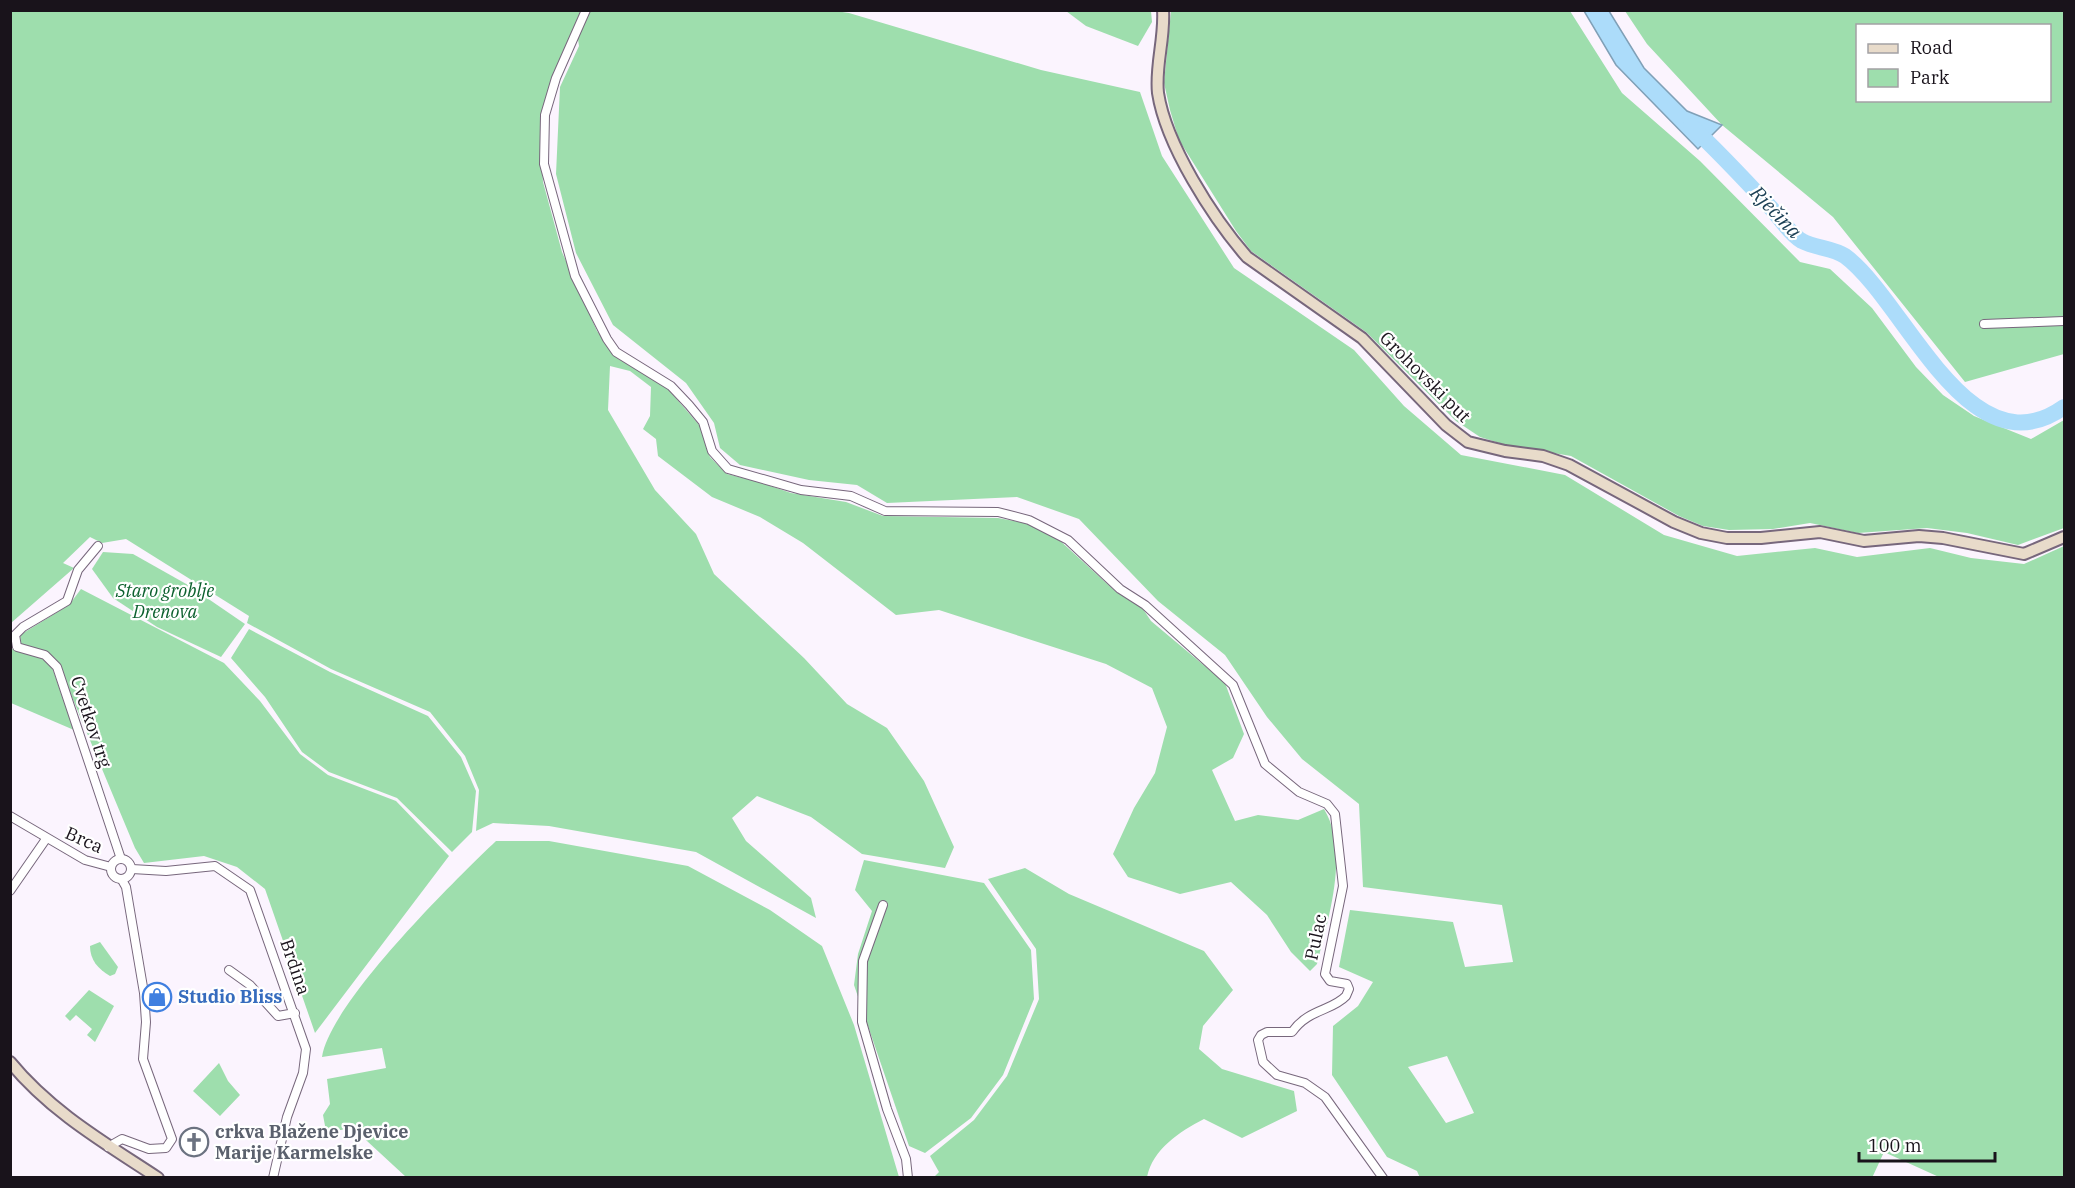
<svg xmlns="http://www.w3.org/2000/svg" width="2075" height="1188" font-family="'IBM Plex Serif',serif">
<rect width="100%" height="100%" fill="#fbf4fe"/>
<g fill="#9edead" fill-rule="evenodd">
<path d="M829,10L849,13L1041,70L1140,92L1162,156L1234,268L1354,350L1404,406L1461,455L1565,475L1664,535L1737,556L1815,548L1857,557L1930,548L1971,558L2024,564L2064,546V1177H1939L1884,1152L1872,1178H1420L1417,1171L1387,1157L1332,1075L1333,1026L1358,1006L1373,982L1339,967L1350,910L1453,922L1465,967L1513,962L1502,905L1363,887L1359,804L1302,759L1267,717L1225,655L1158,601L1079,519L1017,497L887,503L857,485L809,480L740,465L720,448L714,423L686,383L613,325L576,253L556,174L560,87L579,46L576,26L542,115L540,131L543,182L562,252L597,331L619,359L668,389L700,426L710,457L727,474L759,482L791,493L846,502L883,516L998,518L1029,524L1056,537L1115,591L1143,609L1151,621L1225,683L1244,734L1233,758L1212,770L1235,821L1258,815L1298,820L1324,809C1350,852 1328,919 1317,964L1310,971L1291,952L1267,915L1231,882L1180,894L1128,877L1113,854L1134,808L1155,773L1167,727L1152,688L1106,664L939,610L896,615L803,543L760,517L712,497L658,456L656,439L643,429L650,416L651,387L630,371L610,366L608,410L655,490L696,534L714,574L804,658L847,704L887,728L924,781L954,847L945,868L862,854L811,817L757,796L732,818L746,841L811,898L816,918L696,852L549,826L493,823L476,831L479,790L465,756L430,712L331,669L247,623L249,616L126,539L102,543L90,537L63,563L74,568L11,623V11ZM1447,1056L1474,1113L1446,1123L1408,1067Z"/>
<polygon points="1066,11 1151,11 1152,22 1138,46 1086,26"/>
<polygon points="1171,11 1570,11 1622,93 1700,161 1800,262 1830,269 1872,308 1916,367 1943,395 1974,416 2031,439 2064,420 2064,528 2018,545 1967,533 1927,528 1858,533 1810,523 1773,529 1729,530 1703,526 1679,516 1571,456 1506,445 1480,437 1456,421 1366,332 1251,251 1236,231 1179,140 1170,110 1164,83"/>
<path d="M1625,11H2064V354L1965,382L1833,217L1722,125L1647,44ZM1858,26H2050V100H1858Z"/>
<polygon points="103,552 133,554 188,585 245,624 221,657 157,627 113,598 92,569"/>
<polygon points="81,589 224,663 260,701 300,754 328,775 396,801 449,856 315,1033 265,889 237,867 204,856 144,863 135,848 59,666 21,646 20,635 69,605"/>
<polygon points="249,629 330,672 428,716 461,757 476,791 472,832 452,852 397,798 329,772 302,752 265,697 231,658"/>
<polygon points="10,648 45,659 52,667 74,730 11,703"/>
<path d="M496,841H549L688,866L770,910L822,946L854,1025L899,1177H406L354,1129L326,1131L323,1115L330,1104L327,1079L386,1068L382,1048L322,1057C330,1003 454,881 496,841Z"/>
<polygon points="864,860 984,883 1031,950 1034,999 1003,1075 971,1118 925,1153 909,1146 854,985 858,954 872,911 855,890"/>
<path d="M1025,868L1069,894L1204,951L1233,990L1203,1026L1199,1049L1222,1069L1294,1091L1297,1111L1242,1138L1204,1119C1179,1132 1153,1149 1147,1177H934L939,1172L930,1156L974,1120L1007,1076L1039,999L1036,949L988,879Z"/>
<path d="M100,942L118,967L115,974L110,976C98,969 90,960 90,946Z"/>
<polygon points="89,990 114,1006 95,1042 87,1035 92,1029 76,1015 70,1021 65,1016"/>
<polygon points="219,1063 228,1081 240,1095 220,1116 193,1091"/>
</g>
<polygon fill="#acdcfa" stroke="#80a0b7" stroke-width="1.5" points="1584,11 1609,11 1644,68 1687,111 1722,125 1698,149 1616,65"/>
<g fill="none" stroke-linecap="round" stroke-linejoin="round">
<path stroke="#acdcfa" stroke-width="16" d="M1691,126C1719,152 1745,180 1771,208C1780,218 1790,234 1802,241C1815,248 1833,248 1845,256C1905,300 1969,475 2064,407"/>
<g stroke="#77677c" stroke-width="10">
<g id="minor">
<path d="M586,10L556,78L545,115L544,164L575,276L607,339L616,352L671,386L689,405L703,422L712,451L728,469L801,490L851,496L885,511L998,512L1029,520L1068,540L1120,589L1145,605L1233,685L1265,764L1299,792L1327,804L1335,814L1343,886L1325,974L1330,981L1347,984L1349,989L1346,996C1332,1011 1308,1009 1292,1032H1267L1261,1035L1258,1040L1263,1062L1277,1075L1305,1083L1325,1097L1383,1178"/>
<polyline points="1984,324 2064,321"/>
<polyline points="98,546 78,570 67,601 23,627 15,635 17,647 45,655 57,667 121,859"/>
<polyline points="10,816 85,860 111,867"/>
<circle cx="121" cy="869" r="10"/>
<polyline points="132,869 166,871 215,866 250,890 306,1049 303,1073 287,1117 273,1178"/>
<polyline points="10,891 46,839"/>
<polyline points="883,905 863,961 862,1022 887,1109 906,1159 908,1178"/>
<polyline points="229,970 250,985 278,1016 295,1013"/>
<polyline points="108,1147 122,1139 149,1149 166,1148 172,1139 143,1059 146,1022 144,993 126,887 122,880"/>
</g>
</g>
<g stroke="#77677c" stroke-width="14">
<g id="secondary">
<path d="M1163,10C1165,38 1155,66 1158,93C1166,145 1213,218 1247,257L1362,338L1446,425L1468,442L1505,451L1543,456L1569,465L1674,522L1701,533L1727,538H1761L1820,532L1864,541L1919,536L1943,538L2024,554L2064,537"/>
<path d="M10,1062C51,1112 105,1143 158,1178"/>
</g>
</g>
<use href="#minor" stroke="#fff" stroke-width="8"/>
<use href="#secondary" stroke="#e8dbca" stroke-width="10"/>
</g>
<defs>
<g id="shop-ring" transform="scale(1.5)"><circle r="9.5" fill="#fff" stroke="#3f7fe0" stroke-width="1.5"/><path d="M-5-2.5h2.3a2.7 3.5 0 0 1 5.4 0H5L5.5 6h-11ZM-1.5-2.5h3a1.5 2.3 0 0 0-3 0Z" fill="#3f7fe0"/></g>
<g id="church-ring" transform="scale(1.5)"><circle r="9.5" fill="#fff" stroke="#6b7280" stroke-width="1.5"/><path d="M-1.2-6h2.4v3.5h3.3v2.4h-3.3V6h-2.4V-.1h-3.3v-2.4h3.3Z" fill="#6b7280"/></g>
</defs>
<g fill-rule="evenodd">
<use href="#shop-ring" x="157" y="997"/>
<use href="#church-ring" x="194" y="1142"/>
</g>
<g text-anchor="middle" stroke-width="4.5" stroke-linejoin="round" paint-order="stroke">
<g font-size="18" fill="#19131b" stroke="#fff">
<text transform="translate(1425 377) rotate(45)" y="6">Grohovski put</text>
<text transform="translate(91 722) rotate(72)" y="6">Cvetkov trg</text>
<text transform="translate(84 840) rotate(24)" y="6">Brca</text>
<text transform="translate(1316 937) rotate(-78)" y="6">Pulac</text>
<text transform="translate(295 967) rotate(71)" y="6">Brdina</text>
</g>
<g font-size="18" font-style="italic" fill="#0c602e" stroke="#fff">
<text x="165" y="597">Staro groblje<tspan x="165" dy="21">Drenova</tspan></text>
</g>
<g font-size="18" font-weight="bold" fill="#366cbe" stroke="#fff" text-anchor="start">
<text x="178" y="1003">Studio Bliss</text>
</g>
<g font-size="18" font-weight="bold" fill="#5b616d" stroke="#fff" text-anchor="start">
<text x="215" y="1138">crkva Blažene Djevice<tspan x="215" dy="21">Marije Karmelske</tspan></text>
</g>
<g font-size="20" font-style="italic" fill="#1b3f54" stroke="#fff">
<text transform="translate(1776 212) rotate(46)" y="7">Rječina</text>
</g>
</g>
<rect width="2075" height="1188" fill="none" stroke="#19131b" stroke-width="24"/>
<rect x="1856" y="24" width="195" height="78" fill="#ffffff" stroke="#a3a1a4" stroke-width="1.5"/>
<rect x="1868" y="44" width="30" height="9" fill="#e8dbca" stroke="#a3a1a4" stroke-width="1.5"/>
<text x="1910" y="54" font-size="18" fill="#19131b">Road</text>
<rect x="1868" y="69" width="30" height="18" fill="#9edead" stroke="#a3a1a4" stroke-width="1.5"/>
<text x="1910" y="84" font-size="18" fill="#19131b">Park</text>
<path d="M1859 1152v9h136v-9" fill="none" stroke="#19131b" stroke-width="3"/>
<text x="1868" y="1152" font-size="18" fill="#19131b" stroke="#ffffff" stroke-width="4.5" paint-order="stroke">100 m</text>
</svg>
